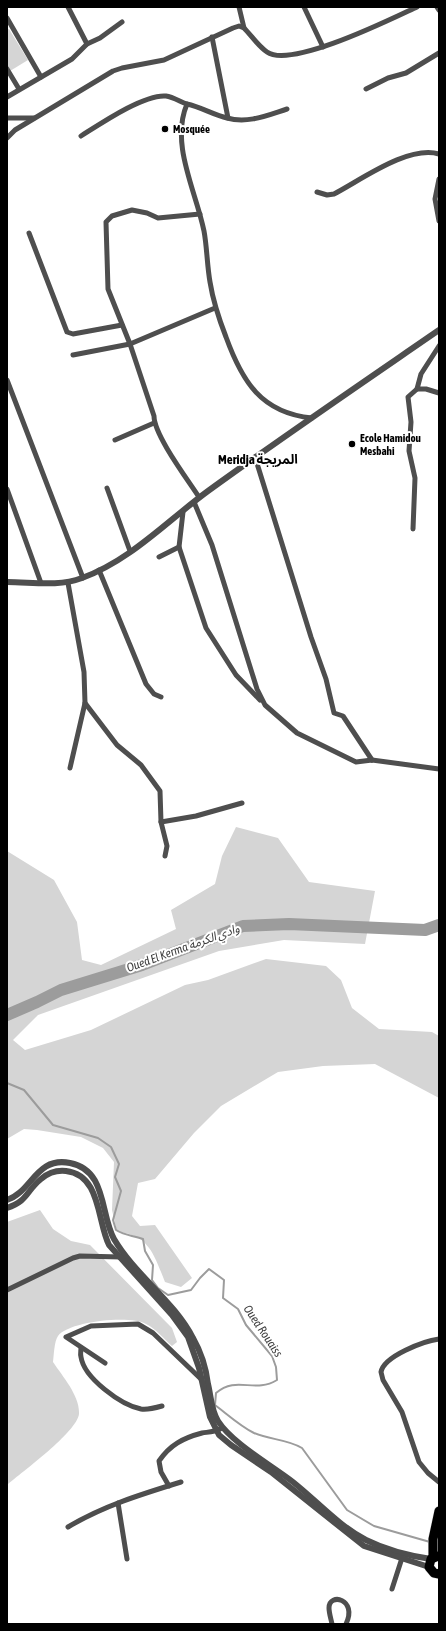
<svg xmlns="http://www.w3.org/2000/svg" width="446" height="1631" font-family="'Asap Condensed','Noto Sans Arabic',sans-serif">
<rect width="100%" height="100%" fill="#fff"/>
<g fill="#d5d5d5">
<polygon points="9,29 28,60 10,71 7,66 7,30"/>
<path d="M236,827L278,838L309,882L375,891L365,944L284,940L219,951L38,1015L13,1040L25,1050L91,1030L185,985L208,980L266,959L326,966L341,980L352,1008L379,1029L432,1032L439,1036V1098L375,1064L323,1066L278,1072L221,1106L194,1133L155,1179L138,1183L132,1216L140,1226L155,1225L192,1278L181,1287L165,1282C154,1255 149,1234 117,1232L112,1210L114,1162L103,1148L81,1137L37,1130L24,1129L7,1139V851L54,880L77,922L82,960L101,965L176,929L171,910L215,884L222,856Z"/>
<path d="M40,1210L53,1229L71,1241L90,1245L172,1328L177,1342L172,1346C164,1339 156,1329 146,1324C131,1315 69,1321 58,1336C54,1342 54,1355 53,1362C63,1377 80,1396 79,1414C77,1432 22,1472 7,1485V1222Z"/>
</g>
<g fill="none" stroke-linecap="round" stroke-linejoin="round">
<path stroke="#9c9c9c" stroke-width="2" d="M7,1083L24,1090L53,1125L98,1138L111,1147L119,1164L115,1177L121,1191L113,1220L116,1230C126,1236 132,1235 143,1239L145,1251L153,1265L152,1280L158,1288L168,1295L191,1290L200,1278L209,1269L224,1280L223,1298L238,1309L246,1325L272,1356L276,1367L277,1380C254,1394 237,1375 216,1393L215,1405C227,1414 240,1426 254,1433C270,1440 287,1439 302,1448L347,1510L374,1526L430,1542"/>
<polyline stroke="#9c9c9c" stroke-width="12" points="7,1015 37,1002 61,990 142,965 243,926 289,924 425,930 439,925"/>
<g stroke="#dbdbdb" stroke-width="10">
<g id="trunk">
<polyline points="438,1556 431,1559 429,1567 434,1573 439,1574"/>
<polyline points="433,1558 433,1539 439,1511"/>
</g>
</g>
<g stroke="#4e4e4e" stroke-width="5">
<polyline points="68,7 87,44"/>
<polyline points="239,7 244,28"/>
<polyline points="304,7 323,47"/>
<polyline points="437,7 439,10"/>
<polyline points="7,18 41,77"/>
<polyline points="212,37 228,118"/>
<polyline points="7,69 19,89"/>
<polyline points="366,89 388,78 406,73 439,53"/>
<polyline points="7,97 72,59 87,44 100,38 122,22"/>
<path d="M187,104C201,107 214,115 227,118C248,124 268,115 287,109"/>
<polyline points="7,118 34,118"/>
<path d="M81,136C100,124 144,94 166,96C173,97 181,102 187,104C170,144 196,191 204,231C207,247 207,265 210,282C213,301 219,319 226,337C242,381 261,413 312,418"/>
<path d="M7,138L15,130L113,71L122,68L164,60L233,28L239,26L244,28C251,35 258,46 267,52C291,69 391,19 417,7"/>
<polyline points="439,179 435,199 439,221"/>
<path d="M317,192L327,195L334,194C361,180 408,145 439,154"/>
<polyline points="29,233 67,332 73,334 122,325"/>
<polyline points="439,346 421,374 417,389 426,389 439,393"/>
<polyline points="73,355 130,344 215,308"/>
<polyline points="7,380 83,578"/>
<polyline points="115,440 154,423"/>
<polyline points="255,457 311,637 326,679 334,713 343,716 372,760"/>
<polyline points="107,488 130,551"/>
<polyline points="7,489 41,583"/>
<path d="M199,497C188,480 154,435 154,416L130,344L108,289L106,222L112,216L132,210L147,213L158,218L200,214"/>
<polyline points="194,502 212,545 257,689 265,705 297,733 356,762 372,760 439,769"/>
<polyline points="183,512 179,547 206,628 236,675 260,700"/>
<polyline points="413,529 415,478 409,451 411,422 408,397 417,389"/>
<polyline points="159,557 179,547"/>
<polyline points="99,570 146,684 154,694 161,697"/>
<polyline points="68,583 84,672 85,703 70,768"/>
<polyline points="85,703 117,745 141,765 160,791 161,822 167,846 165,856"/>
<polyline points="161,822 196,816 242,803"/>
<polyline points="7,1290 73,1258 80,1256 121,1257"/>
<path d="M439,1339C424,1341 384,1356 381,1372L383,1380L402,1412L419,1462L428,1473L439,1482"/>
<path d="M81,1348C81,1351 80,1354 81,1357C84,1378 121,1405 141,1409C148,1410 155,1408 162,1406"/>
<polyline points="105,1363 66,1337 91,1326 138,1324 153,1333 202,1380"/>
<path d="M169,1486L161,1472L159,1461C170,1445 183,1438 202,1433C208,1432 214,1432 220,1429"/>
<polyline points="118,1503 127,1559"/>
<path d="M68,1527C103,1506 142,1494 181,1482"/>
<polyline points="392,1589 402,1558"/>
<path d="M332,1624C331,1619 329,1613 329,1608C329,1592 358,1599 346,1624"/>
</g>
<g stroke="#4e4e4e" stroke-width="6">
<path d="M7,582C32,582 58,587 82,578C131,560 167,521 208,491C284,436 362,383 439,330"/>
<path d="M7,1200C32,1192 36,1156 70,1163C107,1170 100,1214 114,1239C135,1275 174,1301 193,1338C201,1352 206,1368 208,1384C211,1396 211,1410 218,1421C232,1443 271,1465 293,1482C317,1501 339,1526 366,1540C386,1550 410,1556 431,1559"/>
<path d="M7,1208C28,1201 26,1191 41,1179C48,1173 57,1170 66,1171C101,1175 97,1221 109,1245L172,1315L188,1337L199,1368L210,1417L219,1435L231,1445L271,1472L364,1546L429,1567"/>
</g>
<use href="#trunk" stroke="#000" stroke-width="9"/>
</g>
<g fill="#000" stroke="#fff" stroke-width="1.5">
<circle cx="165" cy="129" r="4"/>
<circle cx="352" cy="444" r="4"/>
</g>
<g text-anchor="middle" stroke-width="4" stroke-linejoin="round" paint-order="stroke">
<g font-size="11" font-weight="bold" fill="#000" stroke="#fff" text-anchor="start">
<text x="173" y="133">Mosquée</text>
<text x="360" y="442">Ecole Hamidou<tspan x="360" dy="13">Mesbahi</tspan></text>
</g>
<g font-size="12" font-style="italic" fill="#3d3d3d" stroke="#fff">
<text transform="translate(183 948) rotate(-20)" y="4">Oued El Kerma وادي الكرمة</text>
<text transform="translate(263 1331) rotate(56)" y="4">Oued Rouaiss</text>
</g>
<g font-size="13" font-weight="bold" fill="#000" stroke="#fff">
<text x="258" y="464">Meridja المريجة</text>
</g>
</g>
<rect width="446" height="1631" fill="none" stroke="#000000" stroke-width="16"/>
</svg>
